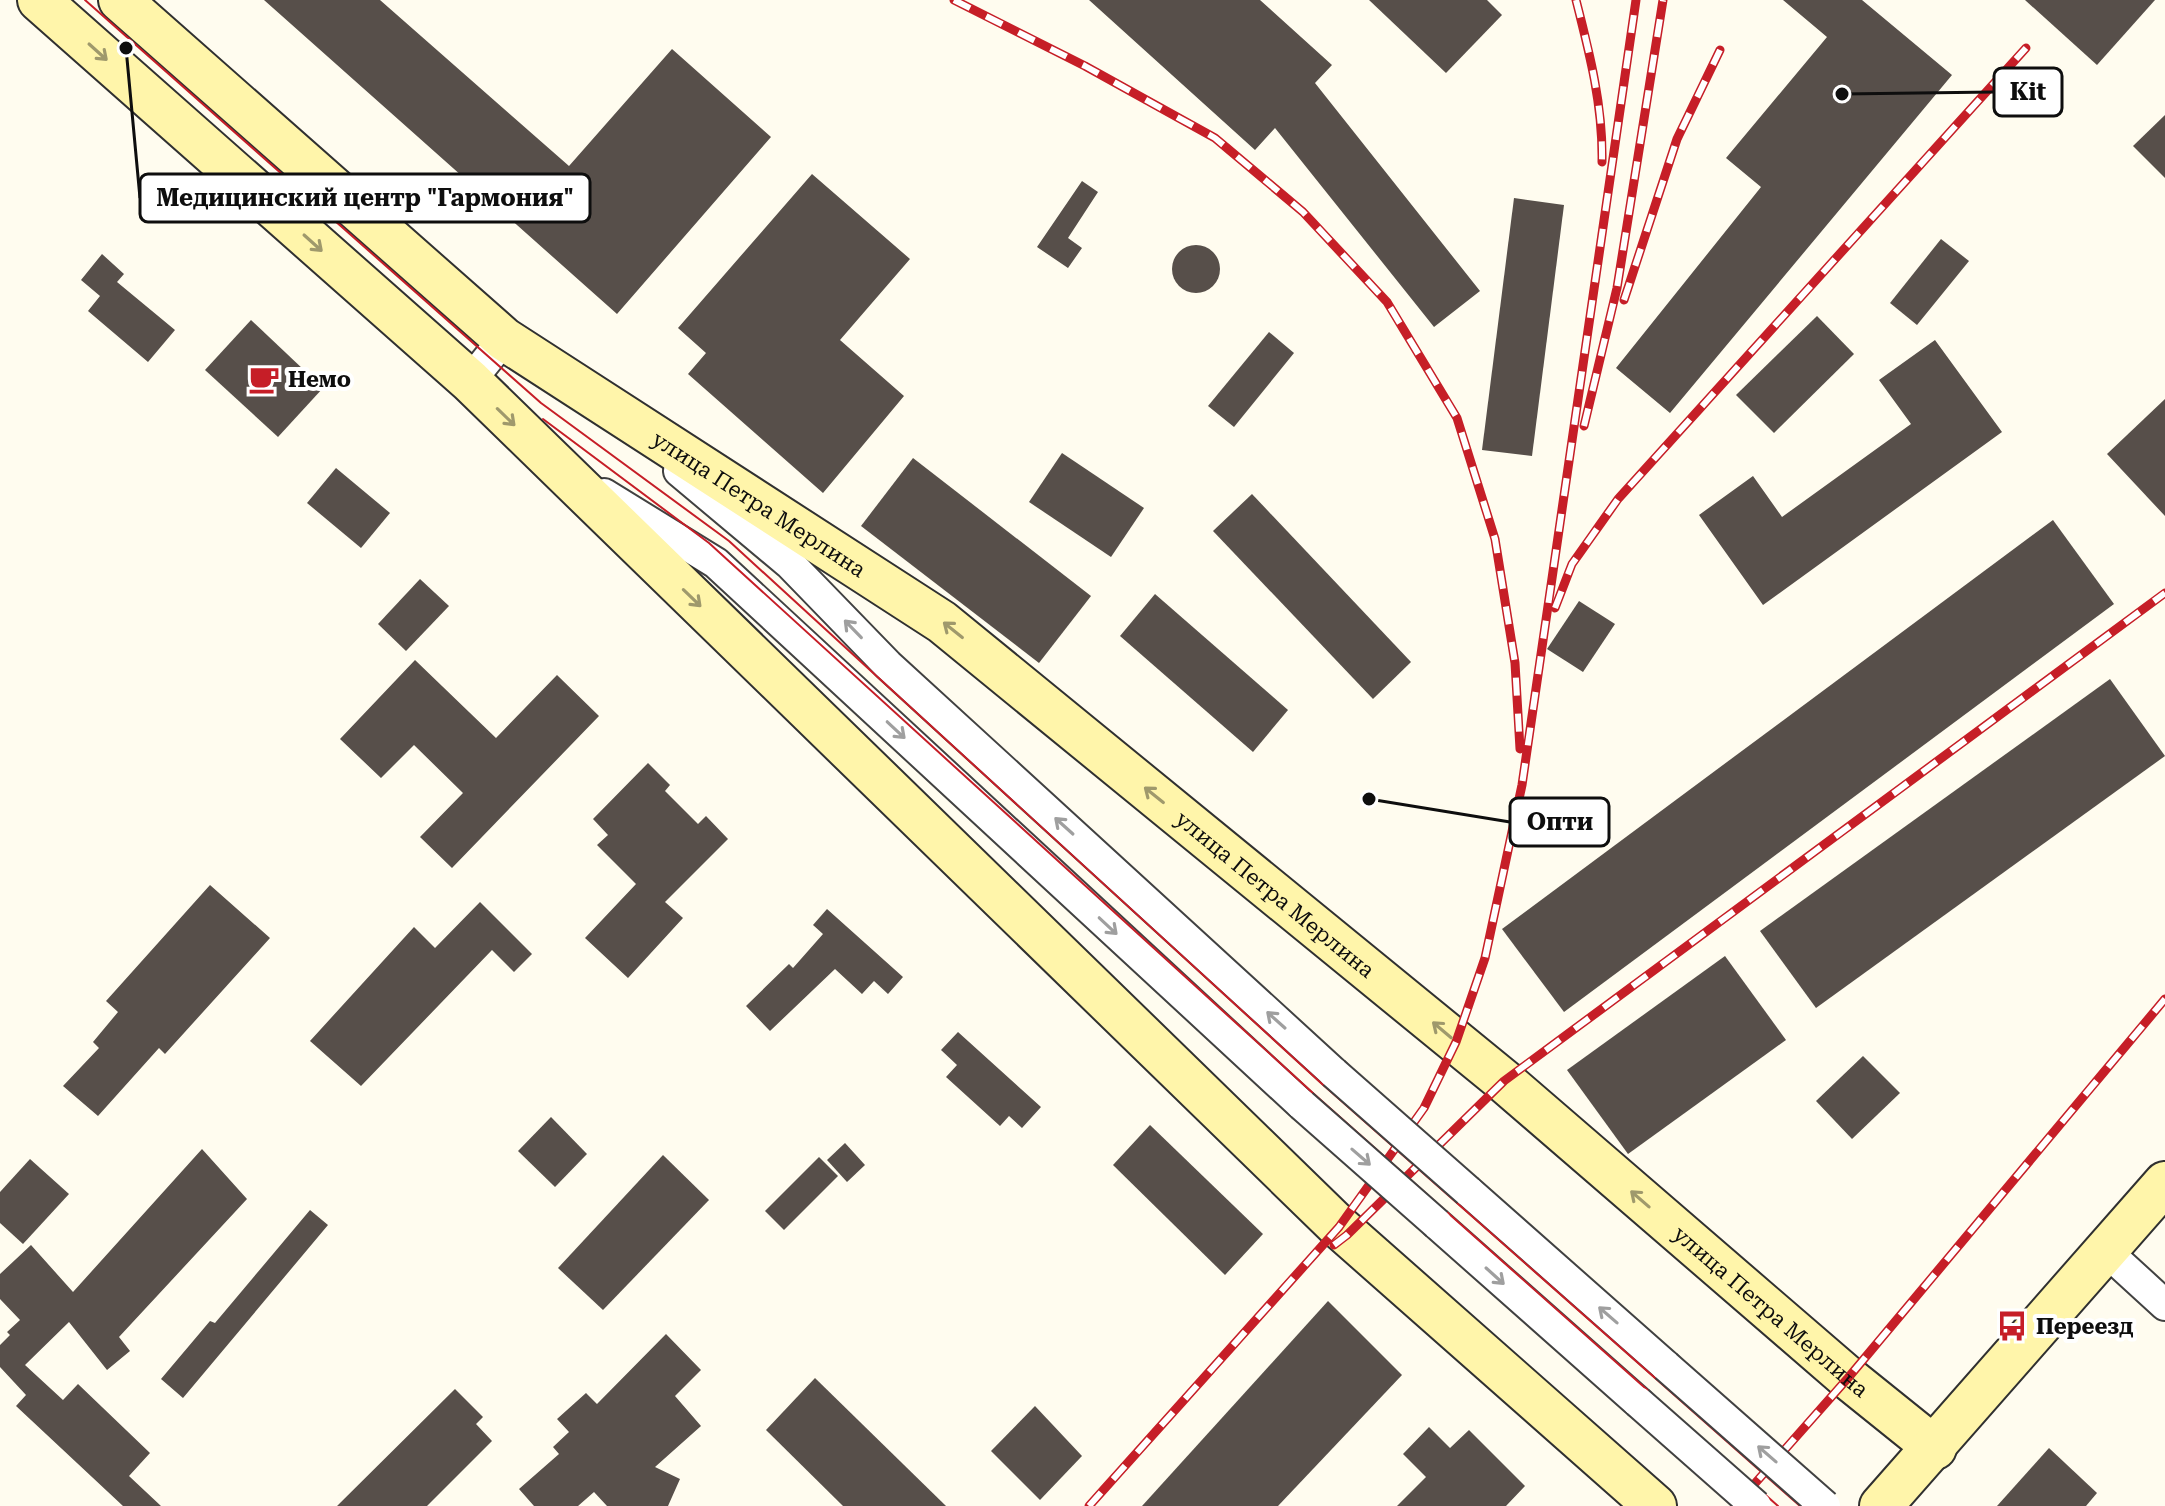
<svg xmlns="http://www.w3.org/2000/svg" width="2165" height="1506" font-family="'Roboto Serif',serif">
<rect width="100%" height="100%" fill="#fffcef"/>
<g fill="#574f4a">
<polygon points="264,0 380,0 569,166 672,49 771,137 617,314"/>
<polygon points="1089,0 1260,0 1332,65 1315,83 1480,291 1434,327 1275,128 1255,150"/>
<polygon points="1369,0 1487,0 1502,15 1446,73"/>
<polygon points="1783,0 1862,0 1952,75 1670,413 1616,368 1761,187 1726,158 1827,37"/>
<polygon points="2025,0 2155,0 2097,65"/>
<polygon points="2165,115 2165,178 2133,146"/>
<polygon points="812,174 910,259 840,340 904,396 823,493 688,374 706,353 678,328"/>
<polygon points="1082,181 1098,192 1068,238 1082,248 1068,268 1037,247"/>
<polygon points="1514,198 1564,205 1532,456 1482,450"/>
<polygon points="1941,239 1969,261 1917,325 1890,303"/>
<circle cx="1196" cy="269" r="24"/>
<polygon points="102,254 124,274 117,282 175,330 148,362 88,311 100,296 81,280"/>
<polygon points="1817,316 1854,354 1774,433 1736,395"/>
<polygon points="251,320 323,388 278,437 205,370"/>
<polygon points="1269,332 1294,353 1234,427 1208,406"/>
<polygon points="1935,340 2002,432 1763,605 1699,515 1753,476 1782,517 1911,424 1879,380"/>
<polygon points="2165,399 2165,516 2107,454"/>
<polygon points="1062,453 1144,508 1111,557 1029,502"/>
<polygon points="913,458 1091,596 1039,663 861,526"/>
<polygon points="336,468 390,513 361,548 307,503"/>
<polygon points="1252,494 1411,662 1373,699 1213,531"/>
<polygon points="2053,520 2114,604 1564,1012 1502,929"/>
<polygon points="420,579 449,606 406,651 378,624"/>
<polygon points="1155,594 1288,710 1253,752 1120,636"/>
<polygon points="1579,601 1615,624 1583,672 1547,649"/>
<polygon points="415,660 496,738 557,675 599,716 452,868 420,837 463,793 414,745 381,778 340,739"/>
<polygon points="2110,679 2165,756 1816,1008 1760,931"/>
<polygon points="648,763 670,785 665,791 698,824 706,816 728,839 665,902 683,918 628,978 585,938 636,884 597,845 608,835 593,819"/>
<polygon points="210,885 270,938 165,1054 159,1048 98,1116 63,1086 99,1048 93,1042 118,1012 106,1001"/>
<polygon points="480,902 532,954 514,972 492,950 361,1086 310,1041 414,927 435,948"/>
<polygon points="827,909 903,977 888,994 874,981 862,994 835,969 770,1031 746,1006 789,964 793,968 823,934 813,925"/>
<polygon points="1725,956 1786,1040 1628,1154 1567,1070"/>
<polygon points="958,1032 1041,1107 1022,1128 1009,1116 1000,1126 946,1077 957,1065 941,1050"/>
<polygon points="1863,1056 1900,1093 1852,1139 1816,1101"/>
<polygon points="551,1117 587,1154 555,1187 518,1151"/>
<polygon points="1150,1125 1263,1234 1225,1275 1113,1165"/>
<polygon points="845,1143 865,1165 847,1182 827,1160"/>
<polygon points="202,1149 247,1199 119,1337 130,1351 107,1370 69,1322 25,1365 63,1400 78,1384 150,1453 129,1476 161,1506 123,1506 16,1406 26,1395 0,1367 0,1345 10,1335 7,1332 20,1320 0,1299 0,1274 31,1245 73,1292"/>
<polygon points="663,1155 709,1200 603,1310 558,1268"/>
<polygon points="819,1157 838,1176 784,1230 765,1211"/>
<polygon points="30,1159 69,1194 23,1244 0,1223 0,1192"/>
<polygon points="310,1210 328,1225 183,1398 161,1379 210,1321 215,1323"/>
<polygon points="1328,1301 1402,1375 1278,1506 1142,1506"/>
<polygon points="666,1334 701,1370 675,1396 701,1426 655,1467 680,1479 668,1506 607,1506 594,1492 578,1506 534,1506 519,1489 559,1454 553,1447 569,1432 557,1419 586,1393 597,1404"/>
<polygon points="815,1378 946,1506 843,1506 766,1430"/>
<polygon points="455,1389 483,1417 476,1424 492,1441 427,1506 337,1506"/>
<polygon points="1035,1406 1082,1456 1040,1500 991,1451"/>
<polygon points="1429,1427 1450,1448 1469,1430 1525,1486 1506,1506 1397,1506 1426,1477 1403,1454"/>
<polygon points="2049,1448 2097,1493 2086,1506 1997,1506"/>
</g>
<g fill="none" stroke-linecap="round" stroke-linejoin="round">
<g stroke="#414141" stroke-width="34">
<g id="street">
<polyline points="470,381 504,339"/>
<polyline points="679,471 790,564 888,665 1334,1073"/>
<polyline points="604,494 716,563 1302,1105"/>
<polyline points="1468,1191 1666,1366"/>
<polyline points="1437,1224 1638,1402"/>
<polyline points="2106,1251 2165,1305"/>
</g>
</g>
<g stroke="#303030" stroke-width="46">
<g id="secondary">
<polyline points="39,0 470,381 1339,1227 1655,1506"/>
<path id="s1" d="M120,0L504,339L942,622L1504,1081L1848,1378L1935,1448"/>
<polyline points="1881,1506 2165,1183"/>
</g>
</g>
<use href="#street" stroke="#fff" stroke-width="30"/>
<use href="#secondary" stroke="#fff5aa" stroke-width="42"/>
<g stroke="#c61e27" stroke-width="2">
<polyline points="85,0 541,403 729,541 1321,1083 1800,1506"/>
<polyline points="543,419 709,543 1314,1094 1778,1506"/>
</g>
<g stroke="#c61e27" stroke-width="9">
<g id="rail">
<polyline points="954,0 1085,66 1215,138 1303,212 1387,302 1457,418 1495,539 1515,663 1520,749"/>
<path d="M1576,0C1590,55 1603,106 1602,162"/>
<polyline points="1624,300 1677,139 1720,50"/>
<polyline points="1584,426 1617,288 1663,0"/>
<polyline points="1555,608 1572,564 1618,499 2026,48"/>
<polyline points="1334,1245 1347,1235 1504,1081 2165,593"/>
<polyline points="1089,1506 1339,1227 1424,1108 1456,1042 1485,958 1522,785 1636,0"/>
<polyline points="1735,1506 1848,1378 2165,999"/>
</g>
</g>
<use href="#rail" stroke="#fff" stroke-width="6" stroke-dasharray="18" stroke-linecap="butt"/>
<g stroke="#414141" stroke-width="34" stroke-linecap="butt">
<g id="street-bridge">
<polyline points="1334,1073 1468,1191"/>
<polyline points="1302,1105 1437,1224"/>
<polyline points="1666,1366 1825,1506"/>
<polyline points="1638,1402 1756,1506"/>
</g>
</g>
<use href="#street-bridge" stroke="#fff" stroke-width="30"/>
</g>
<defs><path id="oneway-shaft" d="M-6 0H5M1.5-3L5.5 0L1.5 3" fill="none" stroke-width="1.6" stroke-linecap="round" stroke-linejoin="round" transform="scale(2)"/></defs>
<g stroke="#9f996c">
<use href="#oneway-shaft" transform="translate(98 52) rotate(42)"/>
<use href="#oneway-shaft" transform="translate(313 243) rotate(42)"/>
<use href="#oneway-shaft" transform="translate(506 417) rotate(44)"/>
<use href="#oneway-shaft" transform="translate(692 598) rotate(44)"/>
<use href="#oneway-shaft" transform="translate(953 630) rotate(-141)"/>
<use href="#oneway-shaft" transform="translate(1154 795) rotate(-141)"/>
<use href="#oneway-shaft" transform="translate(1442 1030) rotate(-140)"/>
<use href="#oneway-shaft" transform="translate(1640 1199) rotate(-139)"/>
</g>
<g stroke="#9f9f9f">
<use href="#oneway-shaft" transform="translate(853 629) rotate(-134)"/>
<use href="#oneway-shaft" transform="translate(896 730) rotate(43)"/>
<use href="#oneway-shaft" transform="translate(1064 826) rotate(-138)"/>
<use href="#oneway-shaft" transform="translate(1108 926) rotate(43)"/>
<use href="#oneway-shaft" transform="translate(1276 1020) rotate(-138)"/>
<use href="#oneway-shaft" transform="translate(1361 1157) rotate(41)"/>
<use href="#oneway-shaft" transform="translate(1495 1276) rotate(42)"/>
<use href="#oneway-shaft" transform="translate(1608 1315) rotate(-139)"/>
<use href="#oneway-shaft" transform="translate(1767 1454) rotate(-139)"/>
</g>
<defs>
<g id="cafe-bare" transform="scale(2.4)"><path d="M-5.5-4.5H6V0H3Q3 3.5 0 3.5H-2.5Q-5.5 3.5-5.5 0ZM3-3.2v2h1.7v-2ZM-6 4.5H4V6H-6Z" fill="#c61e27" stroke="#fff" stroke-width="2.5" paint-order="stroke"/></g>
<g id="bus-bare" transform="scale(2.4)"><path d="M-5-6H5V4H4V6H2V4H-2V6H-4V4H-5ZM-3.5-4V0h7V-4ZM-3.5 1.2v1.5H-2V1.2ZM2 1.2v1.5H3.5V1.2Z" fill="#c61e27" stroke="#fff" stroke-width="2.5" paint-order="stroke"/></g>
</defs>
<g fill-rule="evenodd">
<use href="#cafe-bare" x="264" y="379"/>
<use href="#bus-bare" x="2012" y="1326"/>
</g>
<g text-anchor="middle" stroke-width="8" stroke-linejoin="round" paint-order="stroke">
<g font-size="22" font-weight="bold" fill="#0e0e0e" stroke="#fff" text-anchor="start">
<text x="288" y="387">Немо</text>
<text x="2036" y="1334">Переезд</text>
</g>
<g font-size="22" fill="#0e0e0e" stroke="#fff">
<text dy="8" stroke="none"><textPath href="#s1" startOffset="816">улица Петра Мерлина</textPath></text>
<text dy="8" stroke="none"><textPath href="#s1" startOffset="1464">улица Петра Мерлина</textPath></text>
<text dy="8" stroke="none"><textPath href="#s1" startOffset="2112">улица Петра Мерлина</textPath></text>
</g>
</g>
<path fill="none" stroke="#0e0e0e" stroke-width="3" d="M1842 94L1994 92M126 48L140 198M1369 799L1510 822"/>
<g fill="#0e0e0e" stroke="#fff" stroke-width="3">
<circle cx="1842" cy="94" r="8"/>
<circle cx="126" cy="48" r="8"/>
<circle cx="1369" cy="799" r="8"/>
</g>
<g fill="#fff" stroke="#0e0e0e" stroke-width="3">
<rect x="1994" y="68" width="68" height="48" rx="8"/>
<rect x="140" y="174" width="450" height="48" rx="8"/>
<rect x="1510" y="798" width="99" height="48" rx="8"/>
</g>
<g font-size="24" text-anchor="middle" font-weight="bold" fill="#0e0e0e">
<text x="2028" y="100">Kit</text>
<text x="365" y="206">Медицинский центр "Гармония"</text>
<text x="1560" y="830">Опти</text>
</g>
</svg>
